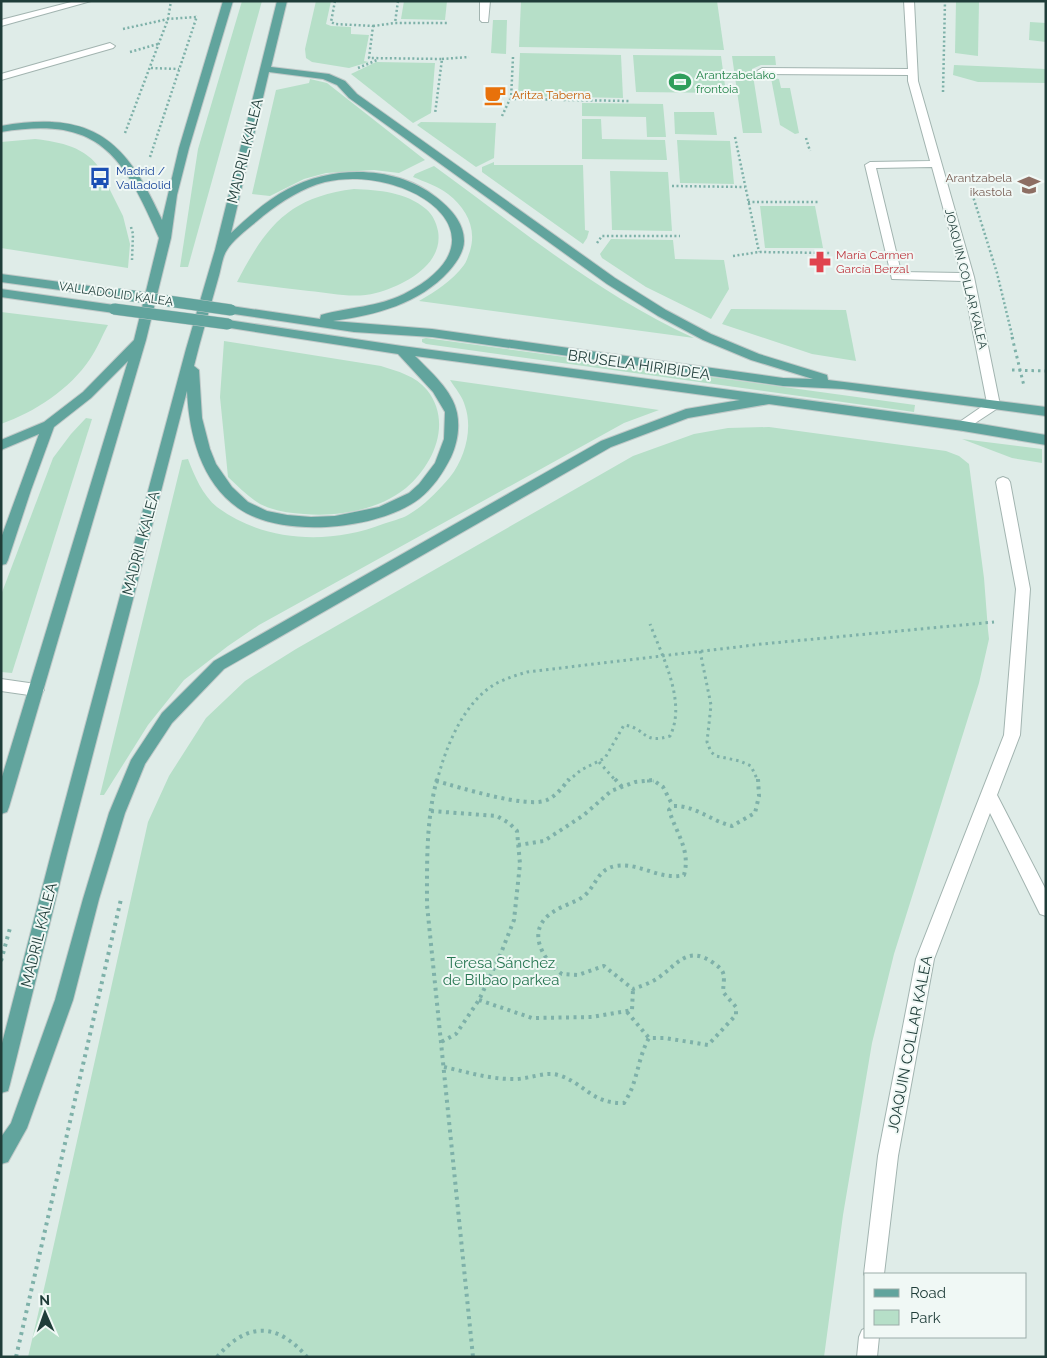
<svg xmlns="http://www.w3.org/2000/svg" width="1047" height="1358" font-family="Raleway,sans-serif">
<rect width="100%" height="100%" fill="#dfece8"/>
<g fill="#b6dfc8">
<polygon points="242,1 262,1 188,267 180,267 198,149"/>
<polygon points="316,1 331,1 326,24 331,26 351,27 351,34 369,35 364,61 369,62 349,68 312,62 306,58 305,49"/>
<polygon points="404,1 447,1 445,20 401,19"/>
<polygon points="521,1 717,1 724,50 519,47"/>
<polygon points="956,1 979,1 978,56 955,53"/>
<polygon points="493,20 507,20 506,54 491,53"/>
<polygon points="1030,22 1046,23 1046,42 1029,40"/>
<polygon points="520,53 621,55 623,98 518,96"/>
<polygon points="633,55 721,56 726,93 636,92"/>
<polygon points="732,56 775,56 776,65 761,65 752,69 762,133 743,133"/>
<polygon points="376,62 435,63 431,113 413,123 351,74"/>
<polygon points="954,65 1046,69 1046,83 978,82 953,75"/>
<polygon points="771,78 779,79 781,88 790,88 799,133 795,134 780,125"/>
<polygon points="310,79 327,83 425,160 399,173 374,170 326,173 304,179 270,196 252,194 276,90 309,83"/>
<polygon points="582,103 663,104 666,137 647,137 646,117 582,116"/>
<polygon points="674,112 714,112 717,135 675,134"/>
<polygon points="582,119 601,119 602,139 665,140 667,160 582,159"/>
<polygon points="421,122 496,123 494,158 476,167 417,125"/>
<path d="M35,139C61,142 86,147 101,170L90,174L95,185L106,182L123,216L130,244L128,268L1,248V142Z"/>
<polygon points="677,140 730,141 734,184 680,183"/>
<polygon points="494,162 494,165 583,165 585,230 589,231 587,238 583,244 482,172 482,167"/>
<path d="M434,166C518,227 599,295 694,338L419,301C436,291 452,281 464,265C467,261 468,256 470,251C477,228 466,208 448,194C438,186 425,182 413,177L415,174Z"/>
<polygon points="610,171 668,172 672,231 612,230"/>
<path d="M354,189C379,190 406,192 426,209C433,215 436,222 438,231C444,265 403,286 376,293C354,299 331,293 309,291C285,288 261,285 237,282C266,226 289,197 354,189Z"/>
<polygon points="760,206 815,206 823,248 765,248"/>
<polygon points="611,239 673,240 675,259 724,260 729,289 711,319 646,287 602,258 600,254"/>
<polygon points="731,309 846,310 856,361 812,354 722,324"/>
<path d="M1,312L108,325C102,336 97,349 90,359C70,389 35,412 1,424Z"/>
<polygon points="426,338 915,405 914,412 426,344 422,342 422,339"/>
<path d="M224,341L381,366C397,371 416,376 427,390C453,423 433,465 406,488C379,510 338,517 304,514C289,513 274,511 260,504C248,497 238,486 228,477L220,397Z"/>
<path d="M450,380L659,410L624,423L259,625L228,646L184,680L148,725L104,795H100L182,460L188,459C194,475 203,496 217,507C264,542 329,545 383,524C391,521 401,519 408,515C425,505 437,492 450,477C465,458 473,429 465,406C463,397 455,388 450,380Z"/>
<polygon points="86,418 92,419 12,673 1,672 1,595 53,458 71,434"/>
<polygon points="769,427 946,451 959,456 969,464 984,578 988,630 989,639 979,683 894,954 872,1043 843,1215 824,1357 28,1357 46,1280 148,822 169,776 206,718 245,681 296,649 633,456 694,434 728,428"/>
<polygon points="962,439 1042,449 1042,463 1012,458"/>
</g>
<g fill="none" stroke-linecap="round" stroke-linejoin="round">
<g stroke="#a2b4b0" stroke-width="2">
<g id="minor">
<polygon points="75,1 91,1 1,26 1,20"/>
<polygon points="480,1 490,1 488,22 482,22 480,20"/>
<path d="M904,1H914L918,81L974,277L1000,405L998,408L963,431L958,429L957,426L958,423L987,403L963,281L892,279L865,165L870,162L930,161L908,81V75L762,74L757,71L762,68L908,69ZM932,167L961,273L901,272L876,168Z"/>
<polygon points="110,43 115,46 113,48 1,80 1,74"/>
<polygon points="1003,477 1008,479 1010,482 1030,589 1020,735 997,795 1046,890 1046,916 1040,914 990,813 934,959 898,1156 884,1274 866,1274 866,1278 864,1274 878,1156 916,959 1004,735 1016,589 996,482 998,479"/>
<polygon points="1,679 36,684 41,686 44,690 41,694 36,696 1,691"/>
<polygon points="866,1328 866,1337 879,1337 877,1357 857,1357 859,1337 862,1330"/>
</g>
</g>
<g stroke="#c0c9c8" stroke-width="2">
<g id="major">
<path d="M223,1H233L189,148L177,195L171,238L146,340L9,807L7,812L1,814V780L128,361L91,398L54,427L31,490L8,560L6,564L1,565V538L39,434L1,450V440L44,422L83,392L134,340L159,238C123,156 100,115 1,132V126C93,110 126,140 162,220L179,148Z"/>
<path d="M277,1H287L271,67L329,74L345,81L357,94L615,278L666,310L711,334L759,354L827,375L828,380L1046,407V416L843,389L783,386L432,337L354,332L227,313L225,310L227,307L231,306L320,319L321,315C349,307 378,307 404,294C517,236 406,163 325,182C302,188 282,201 263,216C253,225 233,239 227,250C222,257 221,270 218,279C210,308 201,337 194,366L199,370L202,418L210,449L216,464L232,487L248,502L267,511L287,515L311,517L335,516L379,507L409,493L419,484L435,463L444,439L445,412L433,392L398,354L224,327L222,324L228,320L402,346L963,421L1046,435V445L963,431L769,404L688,418L611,447L224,669L172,723L145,764L125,813L99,899L73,1000L27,1128L8,1162L1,1164V1137L11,1123L55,1000L83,899L109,813L131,760L162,713L214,661L601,441L686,409L740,400L415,356C430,371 453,391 457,413C460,428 457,444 451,457C443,473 433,488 419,499C378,530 281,539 238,508C201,482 189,434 187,391L67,854L10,1084L8,1091L1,1093V1047L51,854L186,349L215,250ZM269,72L323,79L337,85L349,98L607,284L658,316L703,340L751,360L813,379L783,378L432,329L333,321C376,315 419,304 449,271C456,263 464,252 464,241C464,222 450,208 436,197C396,165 332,165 288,189C267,200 248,217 231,233Z"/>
<polygon points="1,274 119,290 125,294 119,298 1,282"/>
<polygon points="1,289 114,305 120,309 114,313 1,297"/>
</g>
</g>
<g stroke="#7eb1a9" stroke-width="2.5" stroke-dasharray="2 2.5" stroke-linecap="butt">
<polyline points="335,1 331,22 335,24 373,26 369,58 442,59 435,114"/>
<polyline points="398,1 395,23 447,23"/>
<polyline points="373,26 395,23"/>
<polyline points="123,29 168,19 196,17"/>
<polyline points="130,52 158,44"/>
<polyline points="513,57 511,99 629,101"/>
<polyline points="442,59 469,57"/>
<polyline points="151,68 179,69"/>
<polyline points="358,68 377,60"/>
<polyline points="943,92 945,1"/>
<polyline points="502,116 510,99"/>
<polyline points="125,133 168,19 171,1"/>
<polyline points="735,137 759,252"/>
<polyline points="806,138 810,151"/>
<polyline points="150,157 197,16"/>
<polyline points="672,186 745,187"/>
<polyline points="971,190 997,273 1013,339"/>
<polyline points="748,202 820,202"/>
<polyline points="131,227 133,234 132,260"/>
<polyline points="597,243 602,236 680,236"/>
<polyline points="733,256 759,252 830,253"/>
</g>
<g stroke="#7eb1a9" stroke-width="3" stroke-dasharray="2.5 4" stroke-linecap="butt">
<polyline points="1012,337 1024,386"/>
<polyline points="1012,370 1046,371"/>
<polyline points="700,651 711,705 707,742 711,752 716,756 740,761 751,766 758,781"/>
<polyline points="599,762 616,781"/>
<path d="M437,781C446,746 464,701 497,683C507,678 517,675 527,672L762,644L994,622"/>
<path d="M568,781L581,770L605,758L624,725C647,728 642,745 670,736C687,702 662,656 650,624"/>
<polyline points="647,781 654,781"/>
</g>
<g stroke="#7eb1a9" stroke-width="4" stroke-dasharray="3 4.5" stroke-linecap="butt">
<path d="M437,779C426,820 427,863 427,905L473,1357"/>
<polyline points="615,779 622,787"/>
<path d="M436,781C459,787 527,809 547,800C556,796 563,787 569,779"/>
<polyline points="431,811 497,816 509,823 517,831 520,864 514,920 501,953 479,1000 456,1034 441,1042"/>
<polyline points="518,845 544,841 584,815 611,791 635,782 653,780 663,787 673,806"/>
<polyline points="1,961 10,928"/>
<polyline points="479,1000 532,1018 592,1017 632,1010 633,989"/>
<polyline points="627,1012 649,1038"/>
<path d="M444,1067C467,1072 489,1079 512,1079C527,1080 544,1071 558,1075C585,1083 591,1104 624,1103C638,1083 637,1059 649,1038H665L708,1045L736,1015V1007L723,992C724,975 727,972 712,962C687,945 677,965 658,978C651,983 641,986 633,989L604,966L578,975L562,974C542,959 525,930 553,912C563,905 575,903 584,896C597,885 597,869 616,866C640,862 660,881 684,875C691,850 676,833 669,810L673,806C695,805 711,821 732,826L755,813L759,796L758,779"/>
<polyline points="16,1357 121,899"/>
<path d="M217,1357C247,1322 277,1322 307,1357"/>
</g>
<use href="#minor" fill="#fff" fill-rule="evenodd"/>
<use href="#major" fill="#61a49d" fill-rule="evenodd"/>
<g stroke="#c0c9c8" stroke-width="12" stroke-linecap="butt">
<g id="major-bridge">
<polyline points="119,294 231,310"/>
<polyline points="114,309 228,324"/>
</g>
</g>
<use href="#major-bridge" stroke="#61a49d" stroke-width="11"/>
</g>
<defs>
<g id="stadium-bare" transform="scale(1.725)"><path d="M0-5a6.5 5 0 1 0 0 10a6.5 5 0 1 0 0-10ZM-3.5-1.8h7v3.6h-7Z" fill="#2e9e5b" stroke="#f0f8f5" stroke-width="2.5" paint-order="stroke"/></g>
<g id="cafe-bare" transform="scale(1.725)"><path d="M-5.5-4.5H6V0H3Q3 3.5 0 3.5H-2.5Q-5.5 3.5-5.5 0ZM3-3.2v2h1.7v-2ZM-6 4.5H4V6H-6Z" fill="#e8710a" stroke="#f0f8f5" stroke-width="2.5" paint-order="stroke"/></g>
<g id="bus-bare" transform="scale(1.725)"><path d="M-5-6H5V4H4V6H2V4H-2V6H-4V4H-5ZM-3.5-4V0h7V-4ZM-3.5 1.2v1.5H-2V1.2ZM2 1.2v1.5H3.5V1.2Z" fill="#1a4fb4" stroke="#f0f8f5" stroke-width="2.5" paint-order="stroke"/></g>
<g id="school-bare" transform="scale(1.725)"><path d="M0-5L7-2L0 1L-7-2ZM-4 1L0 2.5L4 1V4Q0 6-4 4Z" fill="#8d6e63" stroke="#f0f8f5" stroke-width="2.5" paint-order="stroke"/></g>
<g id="pharmacy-bare" transform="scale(1.725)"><path d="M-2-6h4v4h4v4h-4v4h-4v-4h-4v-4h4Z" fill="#e0444e" stroke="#f0f8f5" stroke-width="2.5" paint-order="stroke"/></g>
</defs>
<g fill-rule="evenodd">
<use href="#stadium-bare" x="680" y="82"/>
<use href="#cafe-bare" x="495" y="95"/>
<use href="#bus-bare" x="100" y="178"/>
<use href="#school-bare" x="1029" y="185"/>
<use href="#pharmacy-bare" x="820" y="262"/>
</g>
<g text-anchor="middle" stroke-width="4" stroke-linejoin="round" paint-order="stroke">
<g font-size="12" fill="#27864d" stroke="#f0f8f5" text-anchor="start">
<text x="696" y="79">Arantzabelako<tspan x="696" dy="14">frontoia</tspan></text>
</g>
<g font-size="12" fill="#c56008" stroke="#f0f8f5" text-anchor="start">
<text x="512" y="99">Aritza Taberna</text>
</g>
<g font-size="12" fill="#164399" stroke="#f0f8f5" text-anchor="start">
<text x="116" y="175">Madrid /<tspan x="116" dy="14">Valladolid</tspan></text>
</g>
<g font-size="12" fill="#785e54" stroke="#f0f8f5" text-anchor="end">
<text x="1012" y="182">Arantzabela<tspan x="1012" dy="14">ikastola</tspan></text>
</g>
<g font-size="12" fill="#be3a42" stroke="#f0f8f5" text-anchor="start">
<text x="836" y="259">María Carmen<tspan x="836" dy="14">García Berzal</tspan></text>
</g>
<g font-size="12" fill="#1f3d39" stroke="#f0f8f5">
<text transform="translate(966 279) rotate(76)" y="4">JOAQUIN COLLAR KALEA</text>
<text transform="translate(116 294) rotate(8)" y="4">VALLADOLID KALEA</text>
</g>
<g font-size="15" fill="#1f3d39" stroke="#f0f8f5">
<text transform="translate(245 151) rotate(-76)" y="5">MADRIL KALEA</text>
<text transform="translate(639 365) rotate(8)" y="5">BRUSELA HIRIBIDEA</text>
<text transform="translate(141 543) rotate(-75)" y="5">MADRIL KALEA</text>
<text transform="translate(39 935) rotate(-76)" y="5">MADRIL KALEA</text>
<text transform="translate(910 1044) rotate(-79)" y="5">JOAQUIN COLLAR KALEA</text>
</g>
<g font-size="15" fill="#277652" stroke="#f0f8f5">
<text x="501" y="968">Teresa Sánchez<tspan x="501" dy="17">de Bilbao parkea</tspan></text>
</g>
</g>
<rect width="1047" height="1358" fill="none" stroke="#1f3d39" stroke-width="5"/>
<rect x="864" y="1273" width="162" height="65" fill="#f0f8f5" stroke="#9cadaa"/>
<rect x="874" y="1289" width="25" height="8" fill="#61a49d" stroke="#9cadaa"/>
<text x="910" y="1298" font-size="15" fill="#1f3d39">Road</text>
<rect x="874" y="1310" width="25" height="15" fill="#b6dfc8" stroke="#9cadaa"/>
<text x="910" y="1323" font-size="15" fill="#1f3d39">Park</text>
<g transform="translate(45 1313) rotate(358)" stroke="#f0f8f5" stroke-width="4" paint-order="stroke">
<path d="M0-4L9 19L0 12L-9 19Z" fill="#1f3d39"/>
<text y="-8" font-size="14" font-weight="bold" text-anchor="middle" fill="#1f3d39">N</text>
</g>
</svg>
